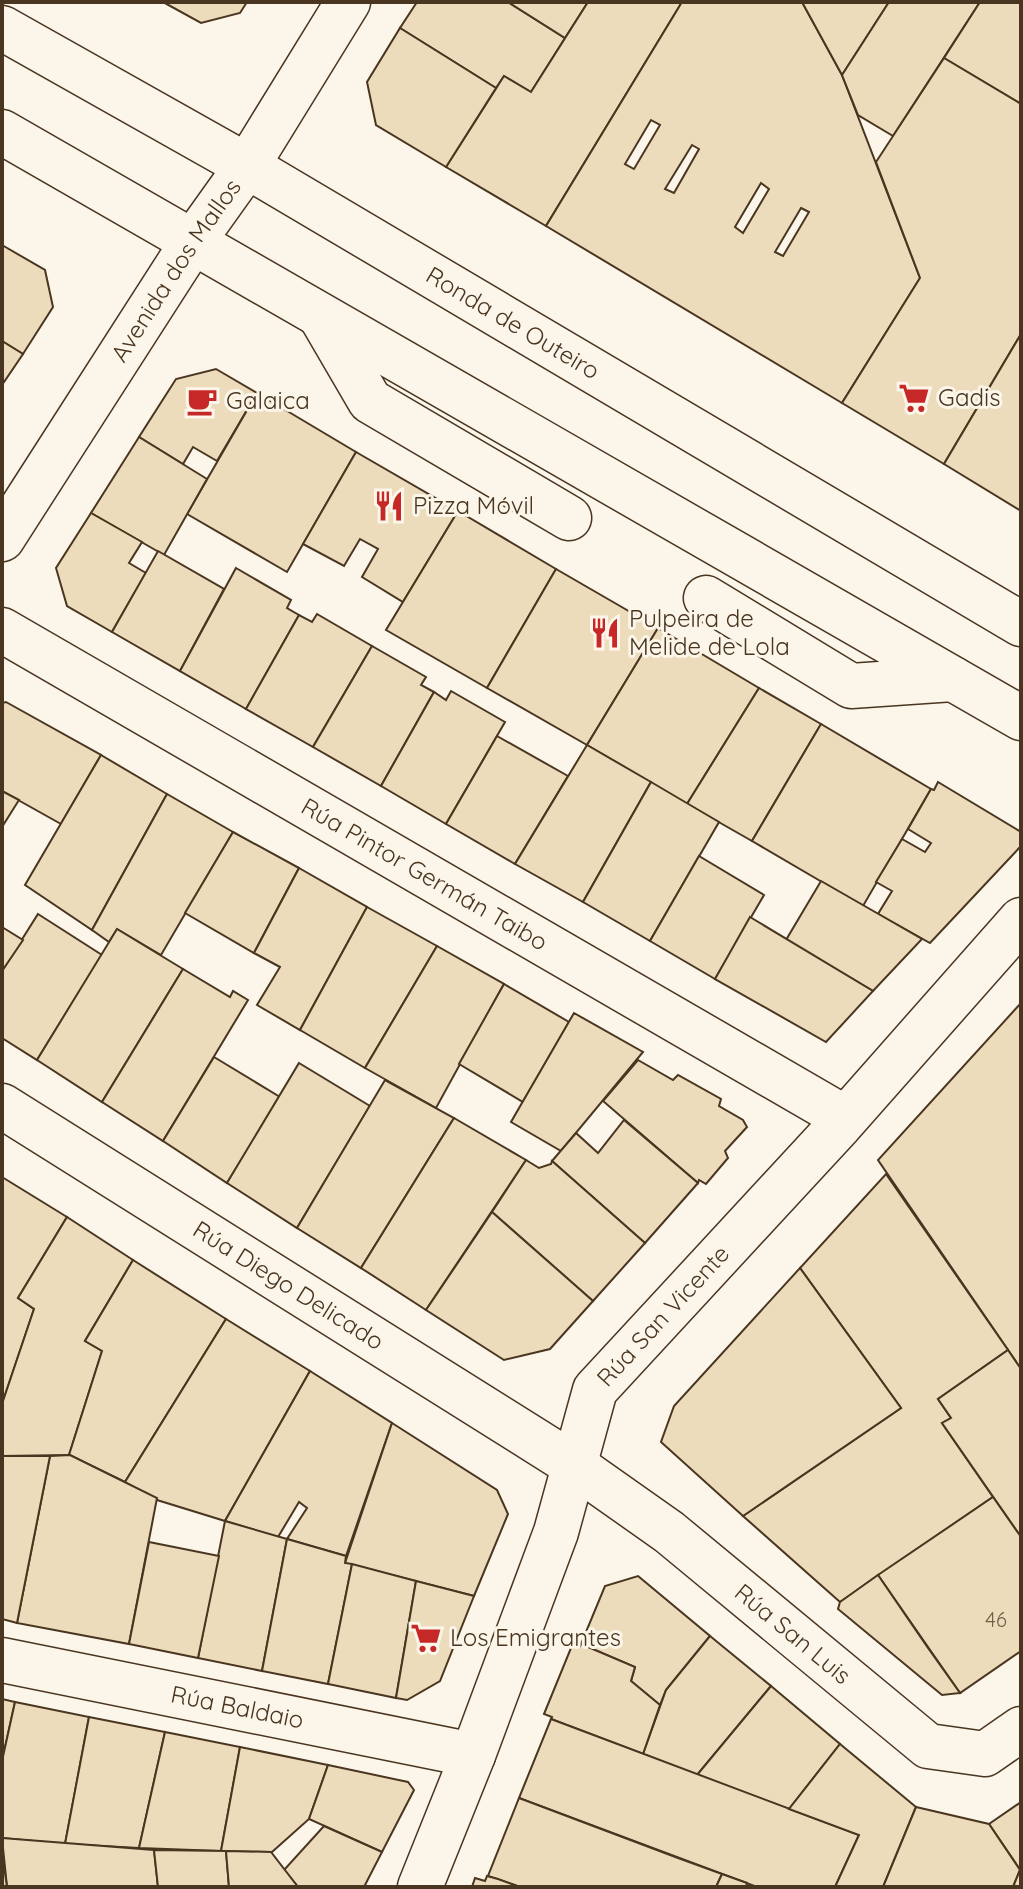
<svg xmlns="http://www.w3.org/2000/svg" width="1023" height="1889" font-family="Quicksand,sans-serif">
<rect width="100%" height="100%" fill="#fbf6e9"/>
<g fill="#ecdcbc" stroke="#4a3520" stroke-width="2" fill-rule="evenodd">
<polygon points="163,2 247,2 240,13 201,23"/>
<polygon points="417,2 508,2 565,38 531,92 504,76 496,88 400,28"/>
<polygon points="508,2 588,2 565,38"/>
<polygon points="588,2 682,2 546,226 446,167 504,76 531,92"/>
<path d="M682,2H802L842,75L920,278L842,403L546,226ZM651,120L660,125L634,169L625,164ZM692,145L699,149L674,193L665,189ZM761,183L769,189L743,233L735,227ZM801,208L809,212L783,256L775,252Z"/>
<polygon points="802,2 889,2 842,75"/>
<polygon points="889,2 980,2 893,136 858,115 842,75"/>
<polygon points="980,2 1021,2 1021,104 944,58"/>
<polygon points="400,28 496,88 446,167 376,125 367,82"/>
<polygon points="944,58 1021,104 1021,334 944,464 842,403 920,278 876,162"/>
<polygon points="2,245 45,270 53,307 23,354 2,341"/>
<polygon points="1021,334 1021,511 944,464"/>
<polygon points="2,341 23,354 2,385"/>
<polygon points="216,369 257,393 217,461 193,447 183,464 139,437 176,379"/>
<polygon points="257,393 356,452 287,572 187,514"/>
<polygon points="139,437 207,479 164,555 91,513"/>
<polygon points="356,452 458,511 403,602 362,577 378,549 360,539 344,566 303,544"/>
<polygon points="458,511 556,569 487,688 386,630"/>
<polygon points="91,513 142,542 129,563 146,573 112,632 67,606 56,568"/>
<polygon points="158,551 224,589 180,671 112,632"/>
<polygon points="236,568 291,600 287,608 299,615 246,709 180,671"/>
<polygon points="556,569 658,628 587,745 487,688"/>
<polygon points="317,614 372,646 313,747 246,709 299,615 312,622"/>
<polygon points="658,628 759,688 687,804 587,745"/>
<polygon points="372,646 426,677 421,685 434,692 381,786 313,747"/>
<polygon points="759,688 821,724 752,841 687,804"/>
<polygon points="451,691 505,722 446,824 381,786 434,692 446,700"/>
<polygon points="6,702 101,755 61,824 2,791 2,703"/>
<polygon points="821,724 931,789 863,906 752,841"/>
<polygon points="497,736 568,776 515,864 446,824"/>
<polygon points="587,745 651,782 583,902 515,864"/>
<polygon points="101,755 167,794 92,930 25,885"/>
<polygon points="651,782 719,822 650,941 583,902"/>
<polygon points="938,782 1021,832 1021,846 930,943 878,914 892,891 876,882 902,839 925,852 931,843 908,829 931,789 934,790"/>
<polygon points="2,791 19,800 2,827"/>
<polygon points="167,794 233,832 161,955 117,929 109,942 92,930"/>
<polygon points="233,832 299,868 254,953 185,913"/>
<polygon points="699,856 764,895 715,979 650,941"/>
<polygon points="299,868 367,907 300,1030 257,1005 280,967 254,953"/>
<polygon points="821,881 922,939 873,991 786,940"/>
<polygon points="367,907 437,946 365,1068 300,1030"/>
<polygon points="38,914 102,955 37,1060 2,1038 2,971"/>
<polygon points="750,917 873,991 826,1042 715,979"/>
<polygon points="2,927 23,940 2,971"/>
<polygon points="117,929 183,969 102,1102 37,1060"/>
<polygon points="437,946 504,984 436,1108 365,1068"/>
<polygon points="183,969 230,997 233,991 248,1000 163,1141 102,1102"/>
<polygon points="504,984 569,1022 523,1102 459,1064"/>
<polygon points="1021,1003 1021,1369 878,1160"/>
<polygon points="574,1013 643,1052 561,1151 511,1122"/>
<polygon points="214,1057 280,1097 227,1183 163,1141"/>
<polygon points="638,1060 673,1080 678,1075 721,1099 719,1106 743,1120 747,1127 725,1151 728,1158 706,1184 699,1180 698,1183 603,1101"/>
<polygon points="299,1063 370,1106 297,1228 227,1183"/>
<polygon points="385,1080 454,1118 361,1268 297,1228"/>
<polygon points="454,1118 526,1160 426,1310 361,1268"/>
<polygon points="624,1120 698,1183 645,1243 552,1161 576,1133 598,1153"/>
<polygon points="526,1160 539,1168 551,1164 552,1161 645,1243 593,1301 492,1212"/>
<polygon points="886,1174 1008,1350 938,1399 951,1418 942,1423 993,1497 840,1602 743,1516 901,1408 800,1268"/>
<polygon points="2,1177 67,1217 18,1298 34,1309 2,1404"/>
<polygon points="492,1212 593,1301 550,1349 504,1360 426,1310"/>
<polygon points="67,1217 133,1260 85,1341 102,1351 69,1455 2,1456 2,1404 34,1309 18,1298"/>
<polygon points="133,1260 226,1319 125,1482 69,1455 102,1351 85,1341"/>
<polygon points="800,1268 901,1408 743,1516 661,1442 674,1406"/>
<polygon points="226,1319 310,1371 225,1521 157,1500 125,1482"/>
<polygon points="1008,1350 1021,1369 1021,1537 942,1423 951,1418 938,1399"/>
<polygon points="310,1371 392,1423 346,1556 287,1539 307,1508 299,1502 278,1537 225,1521"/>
<polygon points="392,1423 497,1490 508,1514 474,1596 345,1563"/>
<polygon points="70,1455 157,1498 129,1644 17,1623 50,1456"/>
<polygon points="2,1456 50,1456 17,1623 2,1619"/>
<polygon points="993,1497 1021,1537 1021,1651 960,1693 878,1575"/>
<polygon points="225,1521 287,1539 262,1671 198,1658"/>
<polygon points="287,1539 346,1556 345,1563 352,1564 328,1684 262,1671"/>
<polygon points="149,1542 219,1556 198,1658 129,1644"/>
<polygon points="352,1564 416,1581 396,1698 328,1684"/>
<polygon points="878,1575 928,1648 960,1693 942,1695 838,1609 840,1602"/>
<polygon points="638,1576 710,1636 666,1690 660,1705 631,1681 635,1667 581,1644 605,1586"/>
<polygon points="416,1581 474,1596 440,1681 407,1700 396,1698"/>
<polygon points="710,1636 771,1686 697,1775 643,1754 666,1690"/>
<polygon points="573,1643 580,1646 581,1644 635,1667 631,1681 660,1705 643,1754 551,1719 552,1717 544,1714"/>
<polygon points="771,1686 840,1744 789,1809 697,1775"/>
<polygon points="2,1699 15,1702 2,1761"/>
<polygon points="15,1702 89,1717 65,1844 2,1838 2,1761"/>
<polygon points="89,1717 165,1732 139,1848 65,1844"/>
<polygon points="551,1719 859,1835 835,1887 757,1887 519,1798"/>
<polygon points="165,1732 240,1747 221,1851 139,1848"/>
<polygon points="840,1744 916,1807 883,1887 835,1887 859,1835 789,1809"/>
<polygon points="240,1747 328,1765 309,1819 272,1852 221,1851"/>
<polygon points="328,1765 408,1782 414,1790 382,1852 309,1819"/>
<polygon points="519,1798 678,1858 722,1874 716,1887 520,1887 488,1876"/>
<polygon points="1021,1802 1021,1871 989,1824"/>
<polygon points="916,1807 989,1824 1020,1870 1013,1887 883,1887"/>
<polygon points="324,1826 382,1852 364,1887 298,1887 284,1870"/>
<polygon points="2,1838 154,1850 158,1887 7,1887"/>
<polygon points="2,1844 3,1859 7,1887 2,1887"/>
<polygon points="154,1850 226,1851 229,1887 158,1887"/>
<polygon points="226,1851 271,1852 298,1887 229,1887"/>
<polygon points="1020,1870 1021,1887 1013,1887"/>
<polygon points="722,1874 747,1883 746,1887 716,1887"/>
<polygon points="487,1876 498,1879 520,1887 472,1887 475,1878 485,1881"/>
</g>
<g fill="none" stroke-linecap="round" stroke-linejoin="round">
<g stroke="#4a3520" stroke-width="47">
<g id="minor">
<polyline points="321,317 370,401 569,518"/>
<path id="s1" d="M2,539L192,243L247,166L348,2"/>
<polyline points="706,598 851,686 953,679"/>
<path id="s2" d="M2,630L845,1118"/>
<path id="s3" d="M2,1106L574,1465L669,1532L928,1746L985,1754L1021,1729"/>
<path id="s4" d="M2,1660L473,1755"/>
<path id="s5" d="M420,1887L473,1755L556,1532L595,1390L840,1125L1021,920"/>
</g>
</g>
<g stroke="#4a3520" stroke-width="47">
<g id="major">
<path id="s6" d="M2,28L247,166L1021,624"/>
<polyline points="2,132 1021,718"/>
</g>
</g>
<use href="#minor" stroke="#fbf6e9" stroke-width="44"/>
<use href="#major" stroke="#fbf6e9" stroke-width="44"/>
</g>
<defs>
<g id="supermarket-bare" transform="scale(2.4)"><path d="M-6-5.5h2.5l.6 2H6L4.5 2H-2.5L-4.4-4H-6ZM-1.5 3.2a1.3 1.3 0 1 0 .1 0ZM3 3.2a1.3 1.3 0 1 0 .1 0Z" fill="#c62828" stroke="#fbf6e9" stroke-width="2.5" paint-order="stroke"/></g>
<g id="cafe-bare" transform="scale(2.4)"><path d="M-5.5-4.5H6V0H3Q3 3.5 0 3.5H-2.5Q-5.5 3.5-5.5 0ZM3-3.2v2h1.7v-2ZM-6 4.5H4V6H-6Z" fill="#c62828" stroke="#fbf6e9" stroke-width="2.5" paint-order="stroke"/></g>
<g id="restaurant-bare" transform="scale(2.4)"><path d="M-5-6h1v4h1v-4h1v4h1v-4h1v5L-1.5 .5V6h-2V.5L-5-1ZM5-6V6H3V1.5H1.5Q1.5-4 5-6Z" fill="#c62828" stroke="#fbf6e9" stroke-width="2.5" paint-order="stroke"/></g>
</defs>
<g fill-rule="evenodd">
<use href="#supermarket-bare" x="914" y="398"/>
<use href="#cafe-bare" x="202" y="401"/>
<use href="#restaurant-bare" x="389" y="506"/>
<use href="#restaurant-bare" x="605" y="633"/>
<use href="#supermarket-bare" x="426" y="1638"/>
</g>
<g text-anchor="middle" stroke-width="6" stroke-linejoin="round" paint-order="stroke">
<g font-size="20" fill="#725f47">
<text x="996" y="1627">46</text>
</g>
<g font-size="24" fill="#4a3520" stroke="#fbf6e9">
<text dy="8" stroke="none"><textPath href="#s1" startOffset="320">Avenida dos Mallos</textPath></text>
<text dy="8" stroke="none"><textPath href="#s6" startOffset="590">Ronda de Outeiro</textPath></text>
<text dy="8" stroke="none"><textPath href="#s2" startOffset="488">Rúa Pintor Germán Taibo</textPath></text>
<text dy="8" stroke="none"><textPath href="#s3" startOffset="338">Rúa Diego Delicado</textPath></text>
<text dy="8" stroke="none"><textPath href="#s5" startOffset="628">Rúa San Vicente</textPath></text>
<text dy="8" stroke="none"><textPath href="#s3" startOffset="952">Rúa San Luis</textPath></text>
<text dy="8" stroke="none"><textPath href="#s4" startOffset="240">Rúa Baldaio</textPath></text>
</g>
<g font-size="24" fill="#4a3520" stroke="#fbf6e9" text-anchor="start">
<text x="938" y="406">Gadis</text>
<text x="226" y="409">Galaica</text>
<text x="413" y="514">Pizza Móvil</text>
<text x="629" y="627">Pulpeira de<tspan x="629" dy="28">Melide de Lola</tspan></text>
<text x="450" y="1646">Los Emigrantes</text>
</g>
</g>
<rect width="1023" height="1889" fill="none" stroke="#4a3520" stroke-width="8"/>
</svg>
